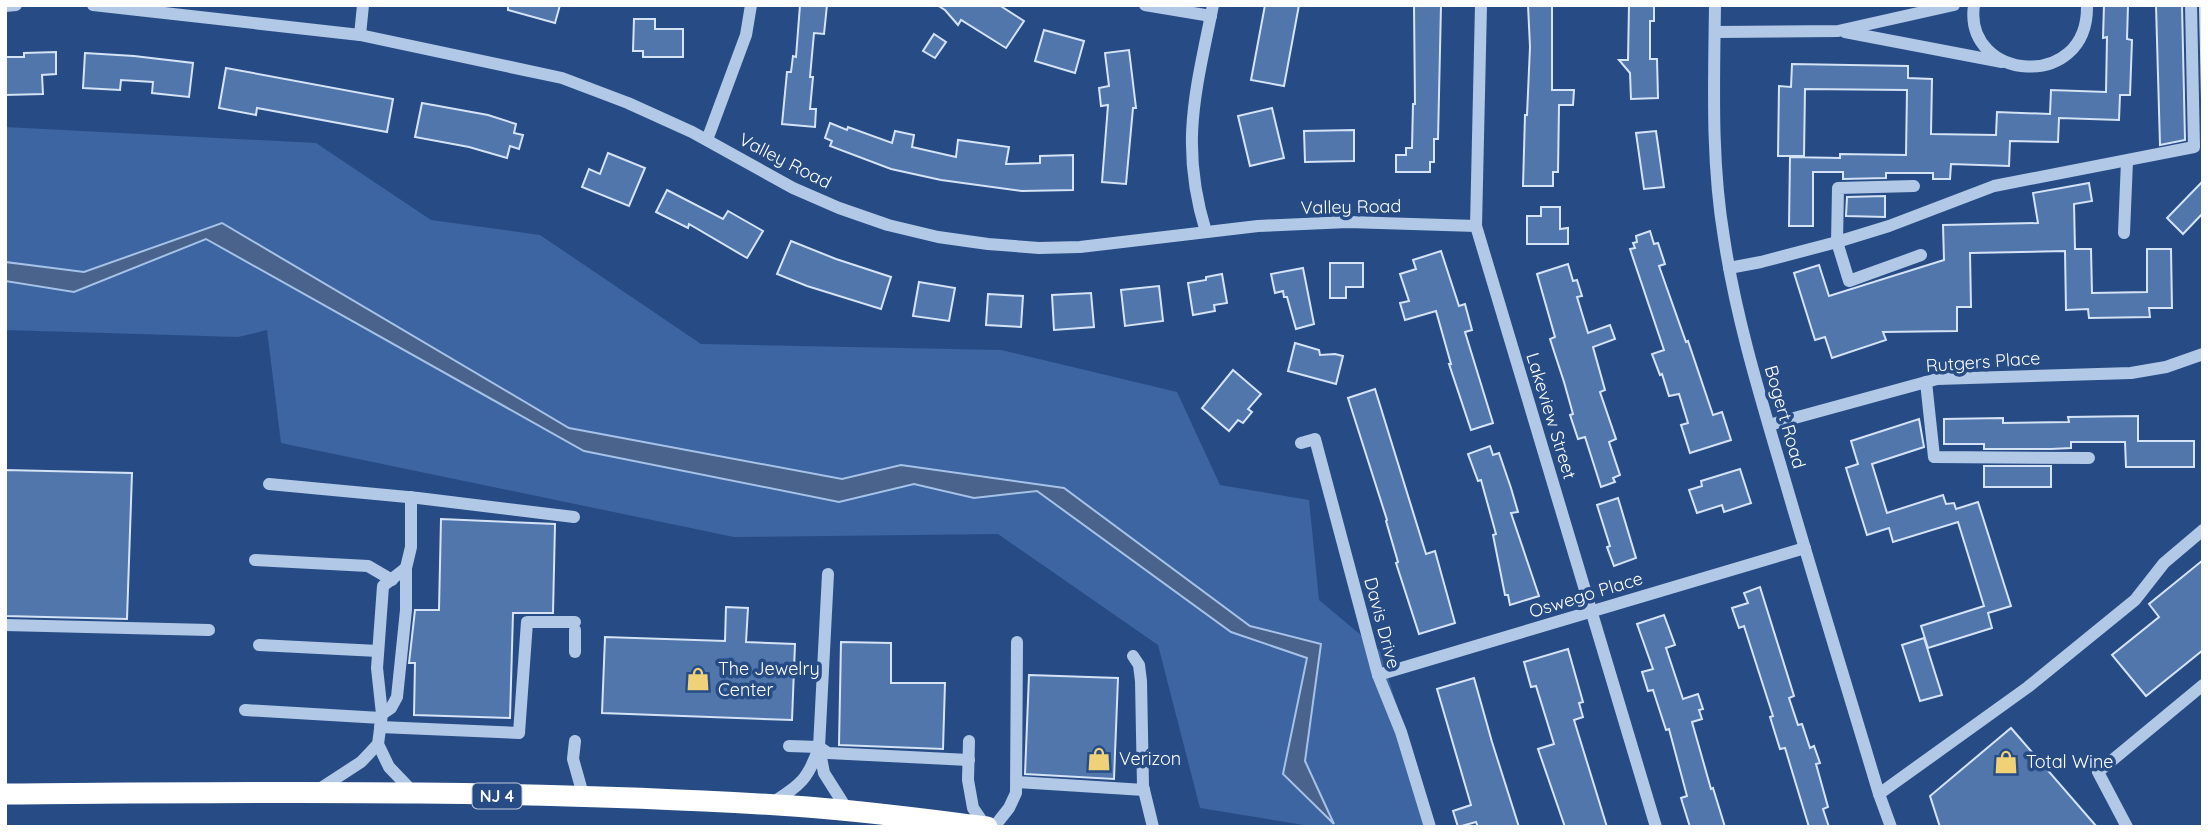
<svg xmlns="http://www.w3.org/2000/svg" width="2208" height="832" font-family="Quicksand,sans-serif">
<rect width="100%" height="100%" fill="#274c85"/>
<polygon fill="#3c65a1" points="5,127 316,143 431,220 540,235 701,344 1001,350 1177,392 1220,485 1309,500 1319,600 1380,651 1434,827 1316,827 1200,808 1158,645 998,534 734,537 281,443 267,330 238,337 5,330 5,281 74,292 206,239 584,451 839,502 914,484 974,498 1037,491 1231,632 1307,658 1284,774 1333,821 1305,761 1321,644 1250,626 1064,488 901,465 842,479 569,428 222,223 84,272 5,262"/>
<polygon fill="#49638c" stroke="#a6c2e8" stroke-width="2" points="222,223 569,428 842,479 901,465 1064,488 1250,626 1321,644 1305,761 1334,824 1283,774 1307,658 1231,632 1037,491 974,498 914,484 839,502 584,451 206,239 74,292 5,281 5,262 84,272"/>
<g fill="#5076ac" stroke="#d5e3f6" stroke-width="2">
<polygon points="508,5 560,5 555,23 508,10"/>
<polygon points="800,5 827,5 824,34 814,33 810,77 813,77 810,109 816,109 815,127 782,124 787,72 791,72 793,56 796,57"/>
<polygon points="937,5 999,5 1024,21 1006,48 961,20 958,25 945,10"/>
<polygon points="1265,5 1299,5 1284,86 1251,80"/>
<polygon points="1414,5 1441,5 1438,139 1434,139 1434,162 1430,162 1430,172 1396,172 1396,155 1406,155 1406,148 1412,148 1413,104 1415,104"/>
<polygon points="1528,5 1552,5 1552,90 1574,90 1573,105 1559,105 1558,172 1553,172 1553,186 1523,186 1525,115 1527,115 1530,47"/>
<polygon points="1629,5 1654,5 1654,21 1650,21 1650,59 1657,59 1658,98 1631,99 1630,73 1619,60 1628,60"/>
<polygon points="2104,5 2128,5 2127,39 2132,40 2130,95 2120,95 2119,120 2059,118 2058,142 2010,141 2009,166 1951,164 1950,179 1933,179 1933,173 1886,173 1886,178 1843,179 1843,172 1813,172 1813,226 1789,226 1790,157 1840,158 1840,154 1906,155 1907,90 1805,89 1804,156 1778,156 1779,86 1791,87 1792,64 1908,66 1908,78 1932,79 1931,134 1996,135 1997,112 2050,114 2051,90 2106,92 2107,37 2103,38"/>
<polygon points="2156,5 2182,5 2185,140 2160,145"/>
<polygon points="2200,5 2203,5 2203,146"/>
<polygon points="634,19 655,19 655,29 683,29 683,57 643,57 643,51 633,51"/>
<polygon points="1044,30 1084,41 1075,73 1035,61"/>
<polygon points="934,34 946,42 935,58 923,51"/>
<polygon points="1129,50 1136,108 1133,108 1126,184 1102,182 1108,105 1101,106 1099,88 1109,86 1105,53"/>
<polygon points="56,52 56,74 42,75 43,94 5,95 5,57 24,57 24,53"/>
<polygon points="85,53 134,56 193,63 189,97 152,93 153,82 121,80 120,90 83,88"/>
<polygon points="226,68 393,99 387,132 257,108 256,115 219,108"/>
<polygon points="422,103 488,115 516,124 514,133 523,135 519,149 510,146 507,158 469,147 415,137"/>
<polygon points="1272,108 1284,158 1250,166 1238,116"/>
<polygon points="830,123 847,130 848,127 892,143 895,131 914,135 912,147 956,157 958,140 1009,147 1006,164 1040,163 1040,156 1073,155 1073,190 1022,191 941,180 891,169 830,146 832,141 825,138"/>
<polygon points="1354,130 1354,161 1305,162 1304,131"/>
<polygon points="1656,131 1664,187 1644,189 1636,133"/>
<polygon points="608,153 645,168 629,206 582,187 589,169 600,174"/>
<polygon points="2203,181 2203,213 2183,234 2167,218"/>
<polygon points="2089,183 2092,201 2074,204 2075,249 2091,249 2092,293 2147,292 2147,249 2171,249 2172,308 2149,308 2150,317 2089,318 2088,309 2066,310 2065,251 1970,253 1971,307 1957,307 1957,331 1883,332 1886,340 1832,358 1825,337 1815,340 1794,273 1819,265 1829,296 1944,260 1943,225 2038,223 2033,193"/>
<polygon points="667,190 723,219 728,211 763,231 747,258 689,224 688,228 656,212"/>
<polygon points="1885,196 1885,217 1846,216 1847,197"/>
<polygon points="1541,207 1560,207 1560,229 1568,228 1568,244 1527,244 1527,216 1541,216"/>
<polygon points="1650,231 1654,244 1658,243 1665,264 1659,266 1686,342 1688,341 1713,415 1722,412 1731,440 1690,453 1681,425 1688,423 1679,394 1669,396 1662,374 1660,375 1652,354 1664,350 1630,249 1635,248 1633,243 1637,242 1636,236"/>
<polygon points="791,241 836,259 891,277 881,309 807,286 777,274"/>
<polygon points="1441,251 1459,306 1465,304 1472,330 1465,332 1493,423 1471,430 1449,364 1451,364 1436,311 1405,320 1400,303 1409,301 1400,274 1416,269 1413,260"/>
<polygon points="1330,263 1363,263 1363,287 1346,287 1346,298 1330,298"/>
<polygon points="1568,264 1573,281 1577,280 1582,296 1577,297 1588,333 1610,325 1615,339 1593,347 1605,390 1600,392 1616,439 1609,442 1620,475 1613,478 1615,482 1601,487 1585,437 1578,439 1570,415 1573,414 1564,382 1550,339 1555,337 1537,274"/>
<polygon points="1303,268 1314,324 1296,329 1287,297 1284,297 1283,291 1275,293 1271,274"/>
<polygon points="1222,274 1227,303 1214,305 1215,311 1193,315 1188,283 1206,280 1206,277"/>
<polygon points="919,282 955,288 949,321 913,316"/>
<polygon points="1159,286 1163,321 1125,326 1121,290"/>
<polygon points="1091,293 1094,327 1054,330 1052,295"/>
<polygon points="988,294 1023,296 1021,327 986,325"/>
<polygon points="1295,343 1319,350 1320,355 1335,354 1343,356 1336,384 1288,371"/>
<polygon points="1233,370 1261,394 1248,409 1252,412 1243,423 1238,420 1229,431 1202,408"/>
<polygon points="1375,389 1426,554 1435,551 1455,623 1419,634 1396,563 1398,562 1386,521 1387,520 1348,398"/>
<polygon points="2138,416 2138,441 2194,441 2194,467 2126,467 2125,442 2071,442 2071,448 2051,449 1984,449 1984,444 1944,444 1944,419 2003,418 2003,423 2069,422 2068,417"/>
<polygon points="1919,419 1924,447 1872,464 1887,513 1943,495 1946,504 1954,503 1956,509 1978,502 2011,606 1988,613 1992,628 1928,648 1921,626 1984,606 1958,522 1893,542 1889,528 1867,535 1846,468 1858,464 1851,441"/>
<polygon points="1490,446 1493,455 1499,453 1511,488 1518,512 1511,513 1539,596 1510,605 1508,595 1505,595 1493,535 1496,534 1481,480 1478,481 1468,454"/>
<rect x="1984" y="466" width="67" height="21"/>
<polygon points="1740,469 1751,503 1724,512 1722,505 1697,513 1689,490 1702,486 1701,481"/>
<polygon points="5,470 132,473 127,619 5,616"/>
<polygon points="1618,498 1636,558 1614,566 1607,547 1610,546 1597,505"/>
<polygon points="441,519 555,524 553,613 513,613 510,718 414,715 415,663 409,663 415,610 439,610"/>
<polygon points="2203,560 2203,650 2146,696 2112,655 2159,617 2149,604"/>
<polygon points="1760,587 1794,696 1789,698 1798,725 1802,724 1810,748 1814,746 1820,763 1816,764 1828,807 1823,809 1829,827 1809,827 1785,748 1780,749 1770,717 1773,716 1744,626 1739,628 1732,608 1748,603 1744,593"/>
<polygon points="726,607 748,608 746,642 795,644 792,720 602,713 605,637 725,641"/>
<polygon points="1664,615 1675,645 1666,648 1683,699 1698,694 1703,709 1699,710 1702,719 1692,722 1711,789 1713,788 1725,827 1690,827 1681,798 1687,796 1669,729 1666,730 1654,693 1653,690 1648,691 1642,672 1653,669 1637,624"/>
<polygon points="1924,638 1942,695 1920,701 1902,645"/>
<polygon points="841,642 891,643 891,683 945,683 943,749 839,745"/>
<polygon points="1568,649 1583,702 1579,703 1583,717 1574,720 1607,827 1565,827 1538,749 1554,744 1536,686 1531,687 1524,662"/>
<polygon points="1029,675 1118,678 1114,779 1025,774"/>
<polygon points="1474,678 1492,742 1519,827 1478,827 1476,822 1458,827 1453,811 1471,805 1437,689"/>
<polygon points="2011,728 2097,827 1940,827 1930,796"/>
</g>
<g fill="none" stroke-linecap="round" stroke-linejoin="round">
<g stroke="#b2c8e7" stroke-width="12">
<polyline points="93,5 360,35 562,78 628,103 692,132 793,188 839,208 888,225 938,237 988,244 1039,248 1080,247 1258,226 1348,222 1476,226"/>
<polyline points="1145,5 1211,16"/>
<polyline points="1481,5 1476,226 1656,827"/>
<path d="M1715,5C1714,83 1711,161 1724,238C1736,318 1760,396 1783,474C1814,581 1847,687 1879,794L1891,827"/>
<path d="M1974,5C1963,81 2089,93 2087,5"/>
<polyline points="5,6 16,5"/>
<polyline points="1715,32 1838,31 1954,5"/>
<polyline points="1845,32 2002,62"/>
<polyline points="360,35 363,5"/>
<polyline points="707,140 746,35 751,5"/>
<polyline points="1914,186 1838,188 1837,242 1889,226 1994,186 2194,147 2191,5"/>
<path d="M1206,232C1179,144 1196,91 1213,5"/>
<polyline points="2124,233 2127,161"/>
<polyline points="1729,268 1761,262 1837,242 1849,281 1921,255"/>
<polyline points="1926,382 1934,457 2089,458"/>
<polyline points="1769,425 1937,379 2131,373 2166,367 2203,354"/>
<polyline points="1301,443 1315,439 1378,675 1401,732 1430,827"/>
<polyline points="269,484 418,498 574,517"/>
<polyline points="255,560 368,566 392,580"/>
<polyline points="406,568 383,586 377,668 382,714 378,744 389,767 414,793"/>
<polyline points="828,574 819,747 824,773 848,811"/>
<polyline points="5,625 209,630"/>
<polyline points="575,630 575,652"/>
<polyline points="259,645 378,651"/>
<polyline points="1133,656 1139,665 1141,681 1143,786 1153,827"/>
<polyline points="1378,675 1805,548"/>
<polyline points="245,710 381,718"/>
<polyline points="382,714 391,708 397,697 406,610 406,568 411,547 411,497"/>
<polyline points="380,727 519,733 527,622 575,622"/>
<polyline points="575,741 573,759 584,798"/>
<polyline points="969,741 968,780 973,808 986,827"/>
<polyline points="789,746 819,747 828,753 969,760"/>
<polyline points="1017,782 1144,790"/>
<polyline points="318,790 361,762 378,744"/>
<polyline points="1879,794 2028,687 2135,600 2164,563 2203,530"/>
<path d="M772,803C800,785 808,780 819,747"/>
<polyline points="994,827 1009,808 1016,793 1017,642"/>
<polyline points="2127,827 2098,772 2203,685"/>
</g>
<path stroke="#fff" stroke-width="21" d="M5,794C268,792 531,789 793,806C858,810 923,819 987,827"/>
</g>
<defs>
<g id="shop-bare" transform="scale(1.89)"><path d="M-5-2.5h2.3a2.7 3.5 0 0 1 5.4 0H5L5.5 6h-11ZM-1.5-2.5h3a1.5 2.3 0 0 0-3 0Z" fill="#efd278" stroke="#274c85" stroke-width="2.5" paint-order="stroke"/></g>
</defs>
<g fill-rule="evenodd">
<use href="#shop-bare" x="698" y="679"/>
<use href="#shop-bare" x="1099" y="759"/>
<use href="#shop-bare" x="2006" y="762"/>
</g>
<g text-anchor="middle" stroke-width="7" stroke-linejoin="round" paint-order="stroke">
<rect fill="#274c85" stroke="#bec9da" stroke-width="2" x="472.5" y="783.5" width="49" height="25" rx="5"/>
<g font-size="16" font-weight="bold" fill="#fff">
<text x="497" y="802">NJ 4</text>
</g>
<g font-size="18" fill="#fff" stroke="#274c85">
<text transform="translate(785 161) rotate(27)" y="6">Valley Road</text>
<text transform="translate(1351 207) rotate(-1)" y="6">Valley Road</text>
<text transform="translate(1983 362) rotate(-4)" y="6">Rutgers Place</text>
<text transform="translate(1551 416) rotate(73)" y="6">Lakeview Street</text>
<text transform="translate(1785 417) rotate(74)" y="6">Bogert Road</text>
<text transform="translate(1586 595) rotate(-17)" y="6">Oswego Place</text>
<text transform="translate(1382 623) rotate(75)" y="6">Davis Drive</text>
</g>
<g font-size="18" fill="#fff" stroke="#274c85" text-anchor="start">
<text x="718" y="675">The Jewelry<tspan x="718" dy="21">Center</tspan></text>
<text x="1119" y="765">Verizon</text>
<text x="2026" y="768">Total Wine</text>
</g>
</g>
<rect width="2208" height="832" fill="none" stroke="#ffffff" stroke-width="14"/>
</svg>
